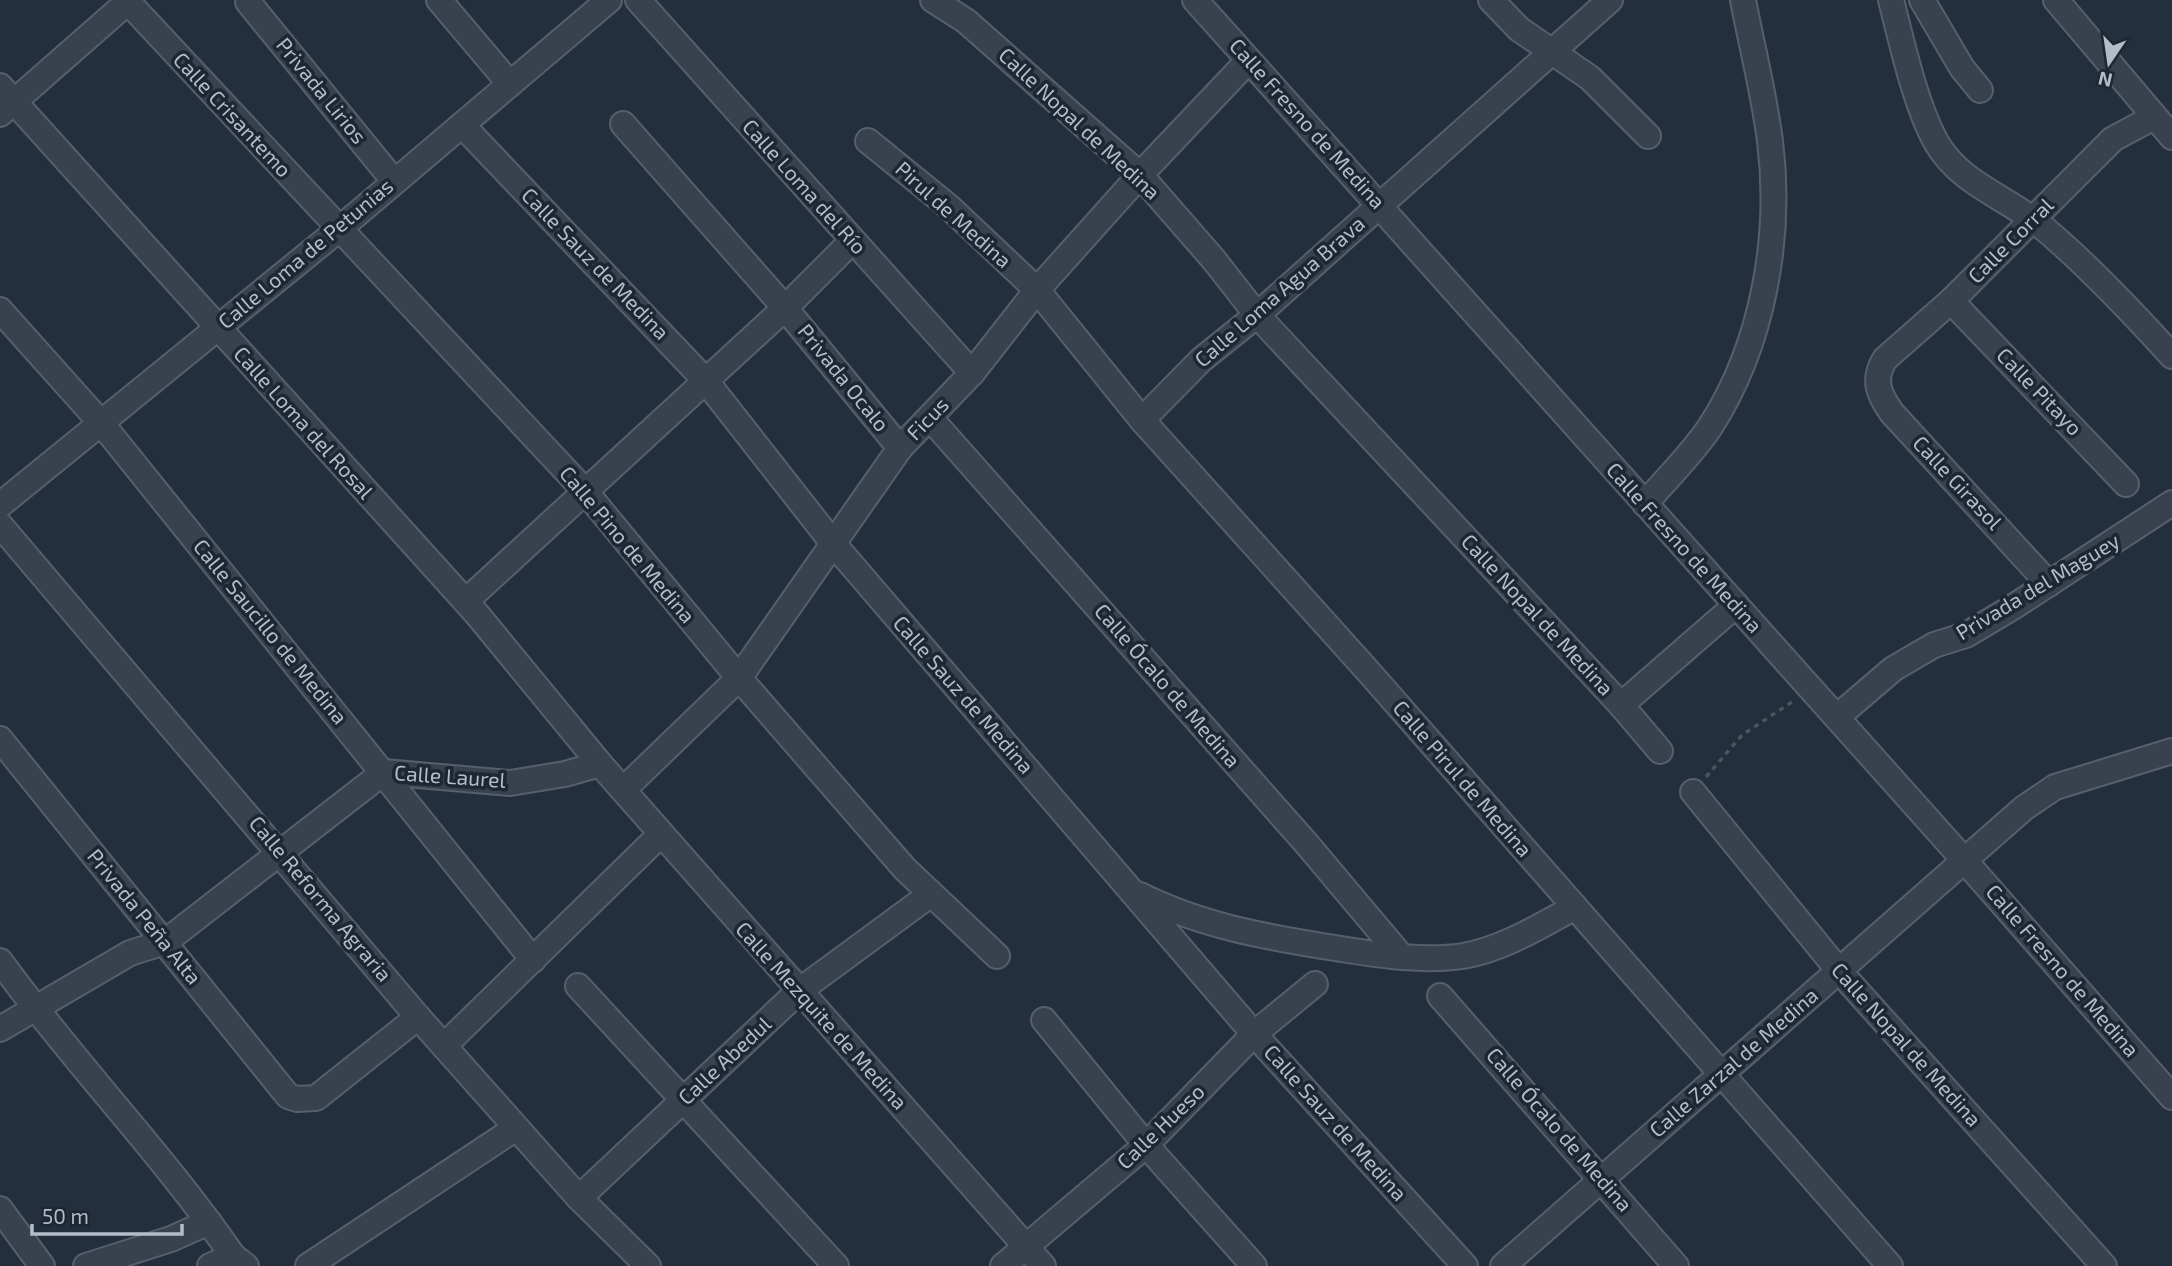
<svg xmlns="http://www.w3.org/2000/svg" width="2172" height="1266" font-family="'Exo 2',sans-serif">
<rect width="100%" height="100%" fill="#242f3e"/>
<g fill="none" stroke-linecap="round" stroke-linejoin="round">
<g stroke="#565f6c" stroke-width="28">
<g id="minor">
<polyline points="126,0 584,490 739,678 905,869 997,956"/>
<polyline points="439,0 510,84"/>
<polyline points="638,0 972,373"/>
<polyline points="933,0 966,21 1140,175 1214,260 1257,315 1621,705 1660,751"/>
<polyline points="1195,0 1965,861 2172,1097"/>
<polyline points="1491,0 1519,29 1590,78 1648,136"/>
<path d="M1891,0C1902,43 1915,104 1936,142C1959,182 2001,195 2035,221C2080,257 2133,313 2172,356"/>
<polyline points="1922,0 1962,68 1980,90"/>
<polyline points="2056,0 2172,137"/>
<polyline points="248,2 394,181"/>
<polyline points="0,86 476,613 600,764 1043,1266"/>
<polyline points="0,114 130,0"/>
<polyline points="623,124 785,308 900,448"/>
<polyline points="462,125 705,380 832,542 1254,1034 1465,1266"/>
<polyline points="868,141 948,206 1037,290 1142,420 1367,670 1890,1266"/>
<polyline points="1951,301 2126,484"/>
<polyline points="0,310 102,424 533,960"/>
<polyline points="930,418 1306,843 1401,956"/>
<polyline points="1142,420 1201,360 1257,315 1610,0"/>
<path d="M1645,504C1666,479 1692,454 1710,427C1763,345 1782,237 1770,141C1764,94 1752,47 1743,0"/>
<polyline points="0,505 338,230 609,0"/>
<polyline points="0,525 418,1017 579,1198 648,1266"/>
<path d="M2049,584L1892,413C1879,395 1872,380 1885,359L1951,301L2113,139L2154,117"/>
<polyline points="466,601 785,308 852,241"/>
<polyline points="1621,705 1736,605"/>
<polyline points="1837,717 1893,669 1934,645 1966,635 2013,607 2172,503"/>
<polyline points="0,739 288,1096 297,1099 316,1098 418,1017"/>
<polyline points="624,789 739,678 900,448 972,373 1037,290 1140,175 1248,61"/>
<polyline points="1693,792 1840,972 2104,1266"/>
<path d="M1140,895C1204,927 1271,938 1341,949C1380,955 1423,962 1463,956C1503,949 1540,926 1575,907"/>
<path d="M0,961C73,1062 162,1153 233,1256"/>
<polyline points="578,986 836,1266"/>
<polyline points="1440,996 1676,1266"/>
<polyline points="1044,1020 1146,1145 1254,1266"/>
<polyline points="0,1029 130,953 165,942 384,772 510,783 565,774 600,764"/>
<polyline points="444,1046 661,834"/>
<polyline points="579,1198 799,991 931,894"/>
<polyline points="0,1209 42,1266"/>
<polyline points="86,1266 171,1239 209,1222"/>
<polyline points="210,1266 233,1256 246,1266"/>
<polyline points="308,1266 516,1128"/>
<polyline points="1003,1266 1146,1145 1254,1034 1315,984"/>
<polyline points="1503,1266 2024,808 2055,787 2172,751"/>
</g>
</g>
<polyline stroke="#44595c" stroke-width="3.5" stroke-dasharray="5 5" stroke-linecap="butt" points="1706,777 1742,735 1795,700"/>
<use href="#minor" stroke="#38414e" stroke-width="24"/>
</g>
<g text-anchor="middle" stroke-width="7" stroke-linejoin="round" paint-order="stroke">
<g font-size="21" fill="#b4bcc9" stroke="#1d2633">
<text transform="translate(321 91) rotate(51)" y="7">Privada Lirios</text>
<text transform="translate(232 115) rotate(47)" y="7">Calle Crisantemo</text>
<text transform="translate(1079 124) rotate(43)" y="7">Calle Nopal de Medina</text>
<text transform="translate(1307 124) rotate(48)" y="7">Calle Fresno de Medina</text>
<text transform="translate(804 187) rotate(48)" y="7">Calle Loma del Río</text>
<text transform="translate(953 215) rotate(42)" y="7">Pirul de Medina</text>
<text transform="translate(2011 241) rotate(-45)" y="7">Calle Corral</text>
<text transform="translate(306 254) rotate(-40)" y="7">Calle Loma de Petunias</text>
<text transform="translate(595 264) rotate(46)" y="7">Calle Sauz de Medina</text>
<text transform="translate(1280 292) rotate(-41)" y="7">Calle Loma Agua Brava</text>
<text transform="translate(843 378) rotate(51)" y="7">Privada Ocalo</text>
<text transform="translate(2039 392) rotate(46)" y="7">Calle Pitayo</text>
<text transform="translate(928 419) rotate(-46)" y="7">Ficus</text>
<text transform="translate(303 423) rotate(48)" y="7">Calle Loma del Rosal</text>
<text transform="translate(1957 483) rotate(47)" y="7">Calle Girasol</text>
<text transform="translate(627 545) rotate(50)" y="7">Calle Pino de Medina</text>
<text transform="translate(1684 548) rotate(48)" y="7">Calle Fresno de Medina</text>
<text transform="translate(2038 587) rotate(-31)" y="7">Privada del Maguey</text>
<text transform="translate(1537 615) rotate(47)" y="7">Calle Nopal de Medina</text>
<text transform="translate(270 632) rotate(51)" y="7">Calle Saucillo de Medina</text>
<text transform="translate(1167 686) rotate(49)" y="7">Calle Ócalo de Medina</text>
<text transform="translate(963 695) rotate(49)" y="7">Calle Sauz de Medina</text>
<text transform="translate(450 777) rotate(4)" y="7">Calle Laurel</text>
<text transform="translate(1462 779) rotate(49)" y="7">Calle Pirul de Medina</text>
<text transform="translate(320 899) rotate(50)" y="7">Calle Reforma Agraria</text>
<text transform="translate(144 917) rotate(51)" y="7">Privada Peña Alta</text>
<text transform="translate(2062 971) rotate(49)" y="7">Calle Fresno de Medina</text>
<text transform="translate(821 1016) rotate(48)" y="7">Calle Mezquite de Medina</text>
<text transform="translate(1906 1045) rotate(48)" y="7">Calle Nopal de Medina</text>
<text transform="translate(725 1061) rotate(-43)" y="7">Calle Abedul</text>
<text transform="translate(1734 1063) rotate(-41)" y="7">Calle Zarzal de Medina</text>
<text transform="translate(1335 1123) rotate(48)" y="7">Calle Sauz de Medina</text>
<text transform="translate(1161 1127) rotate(-44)" y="7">Calle Hueso</text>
<text transform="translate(1559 1130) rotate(49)" y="7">Calle Ócalo de Medina</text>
</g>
</g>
<g transform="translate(2109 63) rotate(193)" stroke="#1d2633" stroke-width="5" paint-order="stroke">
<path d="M0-5L12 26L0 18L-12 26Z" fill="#b4bcc9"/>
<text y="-10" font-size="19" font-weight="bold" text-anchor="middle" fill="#b4bcc9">N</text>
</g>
<path d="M32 1224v10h150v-10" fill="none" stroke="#b4bcc9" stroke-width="3.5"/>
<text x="42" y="1224" font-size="21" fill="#b4bcc9" stroke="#1d2633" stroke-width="5" paint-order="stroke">50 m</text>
</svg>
